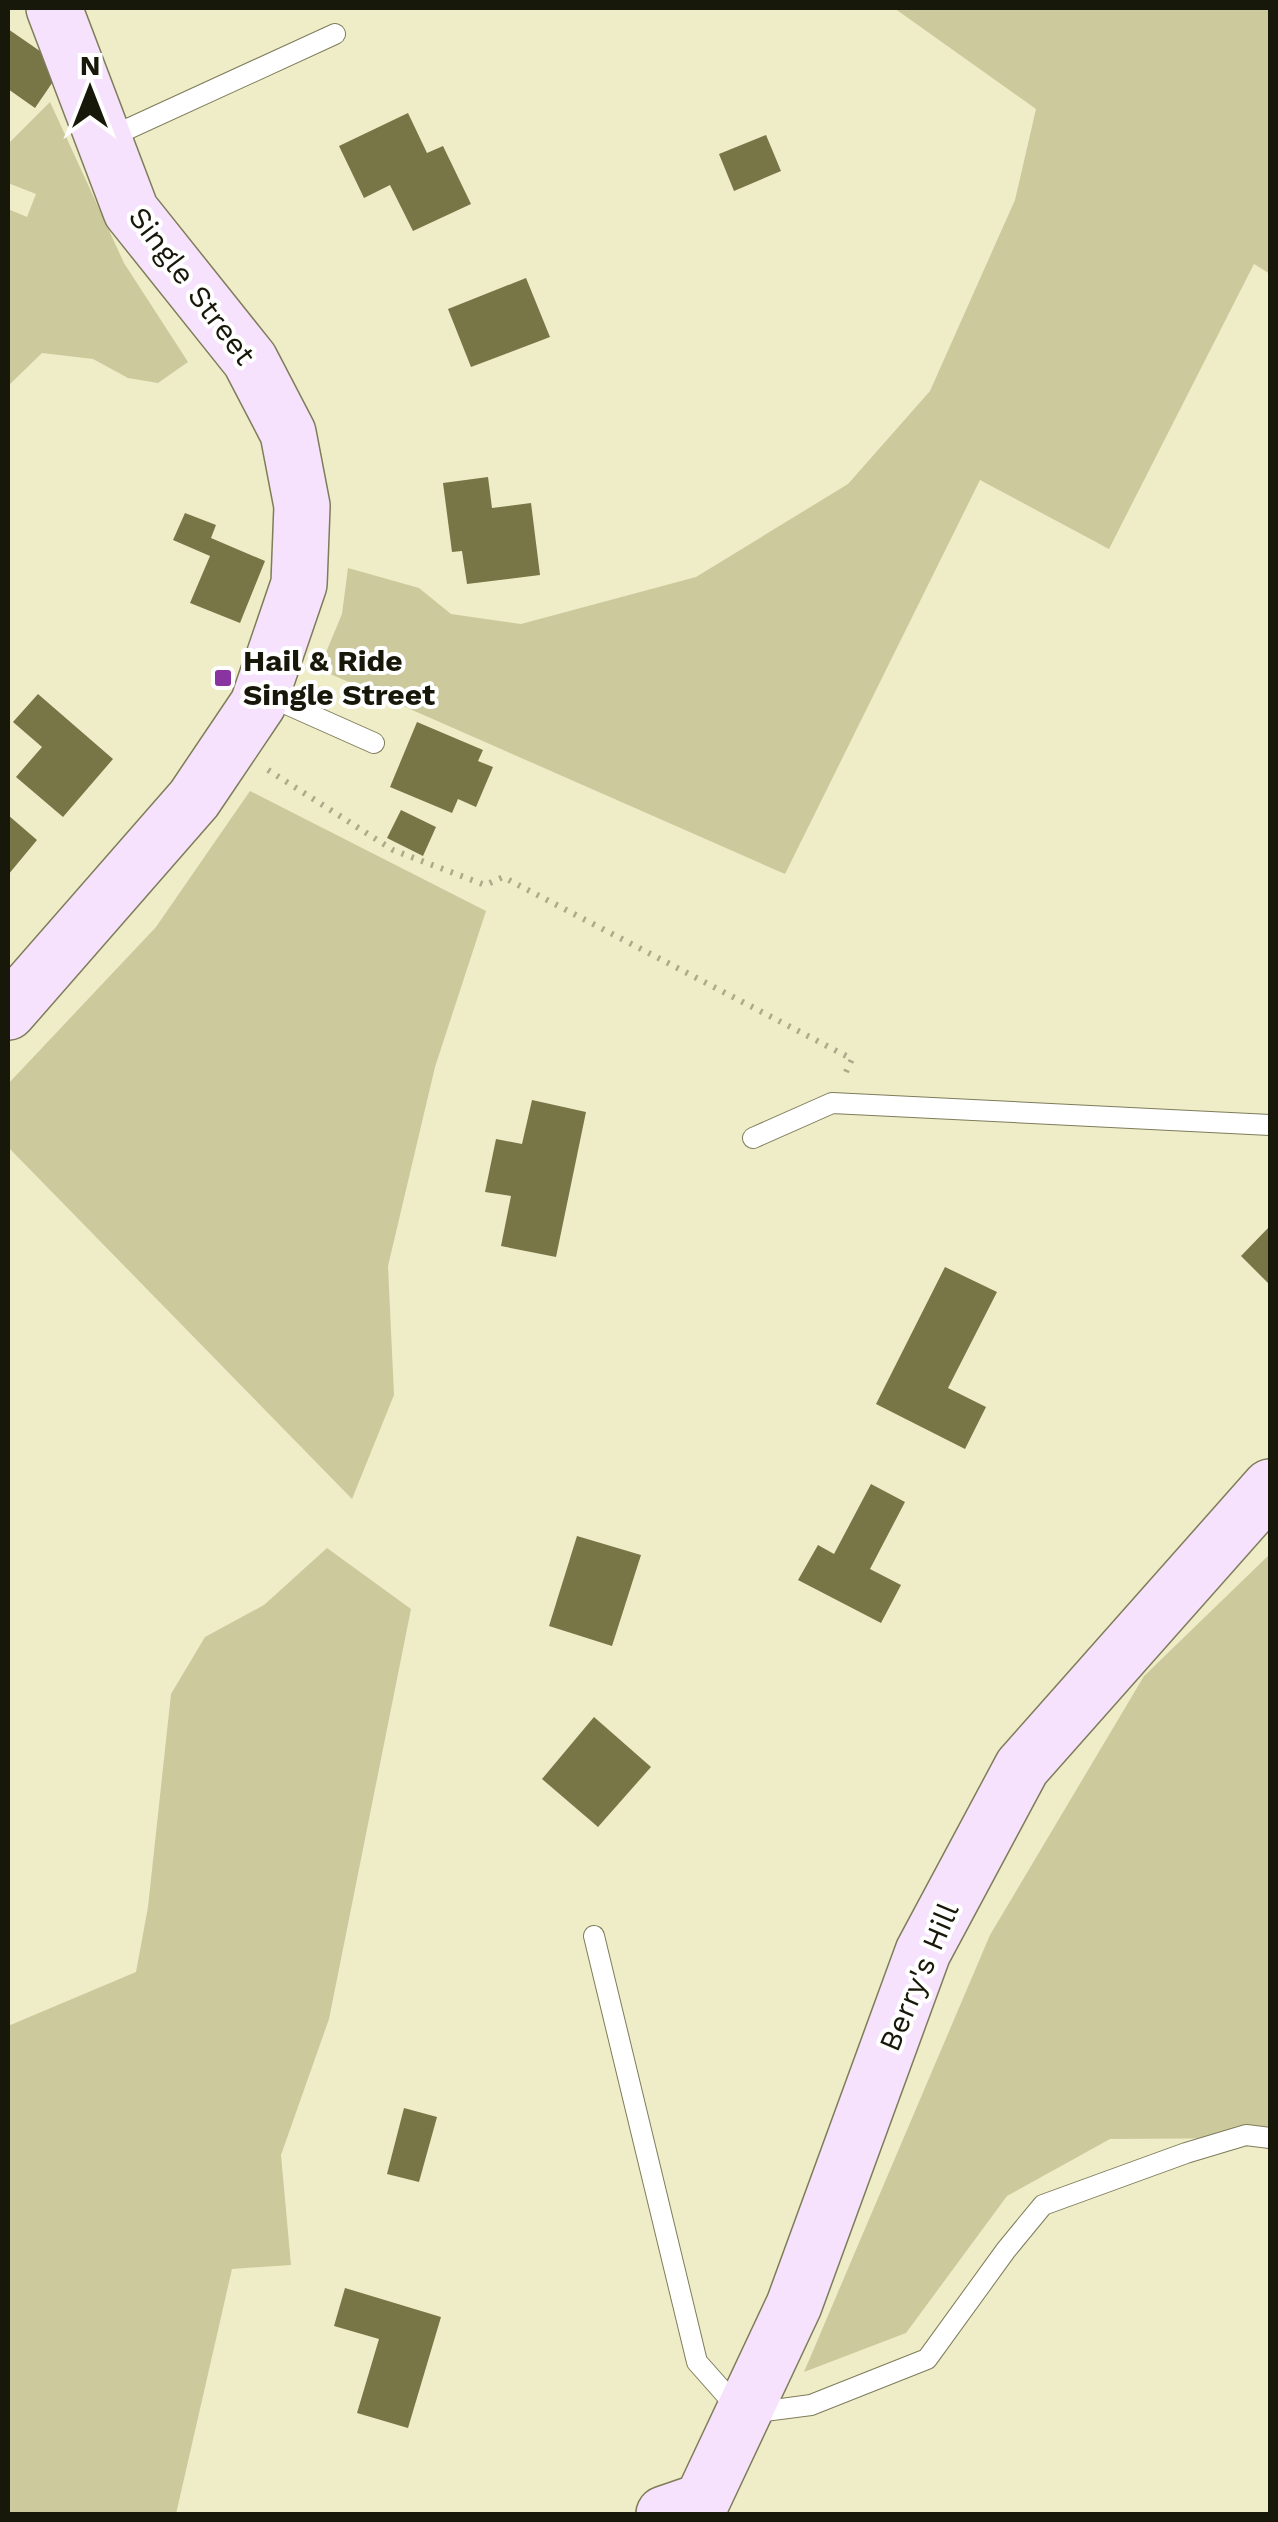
<svg xmlns="http://www.w3.org/2000/svg" width="1278" height="2522" font-family="'Work Sans',sans-serif">
<rect width="100%" height="100%" fill="#eeedc7"/>
<g fill="#ccc99d">
<polygon points="894,8 1270,8 1270,274 1254,264 1109,549 980,480 785,874 319,669 342,614 348,568 419,588 451,614 521,624 696,577 848,484 930,391 1015,200 1036,109"/>
<polygon points="50,102 124,263 188,362 158,383 128,378 93,359 42,353 8,386 8,209 27,217 36,194 8,183 8,144"/>
<polygon points="250,791 486,911 435,1067 388,1266 394,1395 352,1499 8,1147 8,1084 156,927"/>
<polygon points="327,1548 411,1609 329,2019 281,2155 291,2265 232,2269 176,2514 8,2514 8,2026 136,1972 148,1907 171,1694 205,1637 264,1605"/>
<polygon points="1270,1554 1270,2138 1110,2139 1007,2196 906,2333 804,2372 990,1935 1144,1676"/>
</g>
<g fill="#787546">
<polygon points="8,29 63,67 35,108 8,89"/>
<polygon points="408,113 427,153 443,146 471,204 413,231 390,185 364,198 339,146"/>
<polygon points="766,135 781,171 734,191 719,154"/>
<polygon points="526,278 550,337 471,367 448,309"/>
<polygon points="488,477 492,508 531,503 540,575 467,584 462,551 452,552 443,483"/>
<polygon points="185,513 216,525 211,538 265,561 240,623 190,603 210,556 173,540"/>
<polygon points="38,694 113,759 63,817 16,777 42,747 13,722"/>
<polygon points="417,722 483,750 478,761 493,767 476,807 458,799 452,813 390,787"/>
<polygon points="401,810 436,827 423,856 387,838"/>
<polygon points="8,815 37,840 8,875"/>
<polygon points="532,1100 586,1112 556,1257 501,1246 511,1196 485,1192 496,1139 522,1144"/>
<polygon points="1270,1226 1270,1285 1241,1256"/>
<polygon points="945,1267 997,1292 948,1388 986,1407 965,1449 876,1404"/>
<polygon points="871,1484 905,1502 870,1569 901,1585 881,1623 798,1580 818,1545 834,1554"/>
<polygon points="577,1536 641,1555 612,1646 549,1626"/>
<polygon points="594,1717 651,1767 598,1827 542,1779"/>
<polygon points="404,2108 437,2117 419,2182 387,2174"/>
<polygon points="345,2288 441,2317 408,2428 357,2413 379,2339 334,2326"/>
</g>
<g fill="none" stroke-linecap="round" stroke-linejoin="round">
<g stroke="#7e7c5a" stroke-width="22">
<g id="lane">
<polyline points="106,139 335,34"/>
<polyline points="264,694 374,743"/>
<polyline points="753,1138 832,1103 1270,1125"/>
<polyline points="594,1936 697,2362 743,2414 811,2405 927,2359 1006,2250 1043,2205 1186,2153 1246,2135 1270,2138"/>
</g>
</g>
<g stroke="#7e7c5a" stroke-width="58">
<g id="secondary">
<polyline points="8,1012 194,799 258,704 299,584 302,506 288,433 250,360 131,211 54,8"/>
<polyline points="664,2514 702,2501 794,2305 923,1952 1022,1767 1270,1487"/>
</g>
</g>
<polyline stroke="#abab8c" stroke-width="6" stroke-dasharray="2.5 8" stroke-linecap="butt" points="268,770 393,850 485,885 503,877 852,1059 845,1074"/>
<use href="#lane" stroke="#fff" stroke-width="20"/>
<use href="#secondary" stroke="#f6e2fc" stroke-width="55"/>
</g>
<rect fill="#8a34a1" stroke="#fff" stroke-width="4" x="213" y="668" width="20" height="20" rx="5"/>
<g text-anchor="middle" stroke-width="8" stroke-linejoin="round" paint-order="stroke">
<g font-size="30" fill="#18180a" stroke="#fff">
<text transform="translate(192 286) rotate(53)" y="10">Single Street</text>
<text transform="translate(919 1977) rotate(-67)" y="10">Berry's Hill</text>
</g>
<g font-size="30" font-weight="bold" fill="#18180a" stroke="#fff" text-anchor="start">
<text x="243" y="671">Hail &amp; Ride<tspan x="243" dy="34">Single Street</tspan></text>
</g>
</g>
<rect width="1278" height="2522" fill="none" stroke="#18180a" stroke-width="20"/>
<g transform="translate(90 90)" stroke="#ffffff" stroke-width="8" paint-order="stroke">
<path d="M0-8L18 38L0 25L-18 38Z" fill="#18180a"/>
<text y="-15" font-size="28" font-weight="bold" text-anchor="middle" fill="#18180a">N</text>
</g>
</svg>
